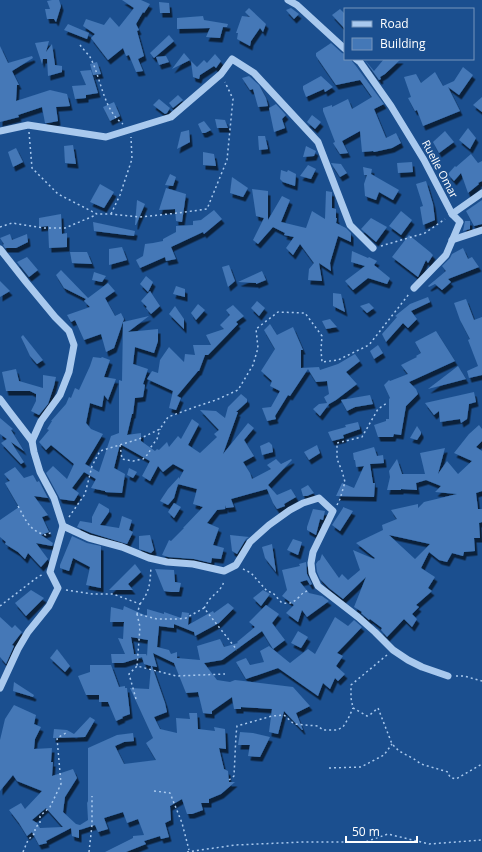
<svg xmlns="http://www.w3.org/2000/svg" width="482" height="852" font-family="'Open Sans',sans-serif">
<defs>
<filter id="shadow"><feDropShadow dx="2.5" dy="4.5" stdDeviation="0" flood-color="#0009"/></filter>
</defs>
<rect width="100%" height="100%" fill="#1b4f8f"/>
<g fill="#4478b7" fill-rule="evenodd" filter="url(#shadow)">
<polygon points="52,0 59,0 61,6 56,22 54,19 47,19 45,9 50,9 47,1"/>
<polygon points="122,0 141,0 150,4 144,13 143,12 136,24 139,30 137,31 144,56 138,59 143,71 136,72 129,55 126,56 123,48 108,60 91,38 95,34 83,26 86,19 104,25 110,17 119,27 134,8"/>
<polygon points="159,2 169,3 170,13 160,13"/>
<polygon points="249,8 266,24 263,32 260,28 251,41 250,46 237,39 238,33 236,33 242,16 250,17 245,12"/>
<polygon points="291,8 299,14 294,19 286,10"/>
<polygon points="340,9 345,14 345,29 332,15"/>
<polygon points="203,16 204,20 228,24 227,27 223,27 220,38 206,37 210,28 177,29 177,18"/>
<polygon points="68,24 89,33 87,39 64,30"/>
<polygon points="169,35 174,41 154,58 150,53"/>
<polygon points="49,41 46,52 52,44 55,65 62,66 62,72 48,76 47,59 43,59 42,64 35,43"/>
<polygon points="331,43 342,53 345,54 345,59 351,59 352,61 356,66 384,104 374,109 386,138 396,133 401,143 392,148 374,152 373,151 362,152 360,131 342,141 348,153 340,154 333,143 335,142 323,111 323,108 332,105 332,107 348,99 352,109 372,97 360,80 336,85 316,56 316,53"/>
<polygon points="0,46 8,63 32,56 33,58 12,71 19,85 17,85 16,101 50,90 67,94 70,106 56,107 58,121 48,123 45,123 42,107 18,115 19,117 0,122"/>
<polygon points="184,53 190,60 172,69"/>
<polygon points="215,54 221,61 216,68 214,66 200,75 199,79 193,77 191,61 197,67 204,60 207,63"/>
<polygon points="166,56 169,62 159,65 156,57"/>
<polygon points="364,59 374,71 384,59 401,59 385,74 380,77 381,79 379,80"/>
<polygon points="97,62 101,74 93,75 90,64"/>
<polygon points="463,67 473,75 459,95 448,87 460,111 423,126 417,110 415,111 408,98 411,97 404,77 416,74 421,83 435,72 443,86 454,81"/>
<polygon points="91,70 98,93 86,95 86,98 75,99 72,86 86,85 80,71"/>
<polygon points="249,76 259,85 266,98 268,106 258,107 253,89 250,90 242,78"/>
<polygon points="321,76 333,87 325,92 324,89 306,97 303,89 303,86"/>
<polygon points="178,95 183,100 173,108 169,103"/>
<polygon points="482,97 482,112 473,105"/>
<polygon points="159,99 170,108 167,113 165,114 153,105"/>
<polygon points="114,102 120,116 110,121 103,107"/>
<polygon points="276,104 286,115 282,119 285,128 274,132 269,108"/>
<polygon points="312,115 321,122 315,129 307,122"/>
<polygon points="215,119 225,120 228,128 217,128"/>
<polygon points="204,121 211,130 205,133 202,133 198,124"/>
<polygon points="468,128 476,138 470,149 459,140"/>
<polygon points="189,130 190,142 177,149 181,132"/>
<polygon points="445,131 454,142 439,153 433,142"/>
<polygon points="258,136 265,136 268,149 259,150"/>
<polygon points="73,145 76,164 65,163 64,146"/>
<polygon points="306,146 316,151 314,156 303,157"/>
<polygon points="16,148 23,162 13,167 8,152"/>
<polygon points="203,152 214,154 216,166 203,165"/>
<polygon points="471,154 478,163 482,161 482,181 478,183 479,184 468,193 461,173 454,181 448,174 455,166 456,167"/>
<polygon points="412,162 413,172 398,173 397,163"/>
<polygon points="331,163 341,164 347,173 340,177"/>
<polygon points="308,165 316,169 311,179 300,176"/>
<polygon points="363,167 372,169 371,174 399,190 393,200 379,192 376,200 365,196 364,184 367,175 364,175"/>
<polygon points="281,170 287,172 288,170 296,174 295,186 283,182 280,179"/>
<polygon points="170,174 176,177 173,186 165,185"/>
<polygon points="232,177 248,188 243,197 230,193"/>
<polygon points="426,181 433,204 435,220 423,225 420,207 423,206 416,184"/>
<polygon points="100,184 114,192 104,208 90,202"/>
<polygon points="166,188 186,194 182,222 176,221 175,209 159,210"/>
<polygon points="252,189 268,191 268,220 282,196 290,200 281,222 306,228 312,211 325,219 326,191 332,192 332,208 336,209 336,218 337,218 336,223 346,228 351,233 351,242 338,236 330,263 331,271 319,263 322,281 308,280 309,269 314,263 300,244 293,255 286,248 294,237 284,235 285,233 273,227 258,244 253,240 264,218 256,216"/>
<polygon points="137,200 145,204 136,225 135,225"/>
<polygon points="482,200 482,224 474,226 466,211"/>
<polygon points="214,210 222,219 204,234 203,232 171,247 176,259 166,261 165,257 140,268 136,260 143,256 145,244 153,243 163,241 163,239 176,232 176,226 193,225 193,221 201,220"/>
<polygon points="401,211 412,220 401,235 389,226"/>
<polygon points="61,214 62,234 67,233 67,247 49,248 48,226 39,227 39,218"/>
<polygon points="371,218 387,227 376,242 361,229"/>
<polygon points="465,221 470,221 470,229 463,231"/>
<polygon points="93,222 135,231 134,236 94,231"/>
<polygon points="10,234 12,240 27,234 28,242 16,248 5,248 3,245 4,244 0,238"/>
<polygon points="409,235 430,252 433,255 428,263 426,260 418,277 392,257"/>
<polygon points="122,247 127,260 109,265 109,249"/>
<polygon points="463,248 468,259 472,257 479,267 448,279 451,282 442,290 435,284 429,287 428,286 446,271 442,266 450,258 452,254"/>
<polygon points="352,251 368,258 369,257 377,261 374,265 390,278 387,284 368,278 353,290 345,281 365,266 351,262"/>
<polygon points="70,252 87,252 92,264 72,263"/>
<polygon points="27,257 38,270 29,277 17,262"/>
<polygon points="229,265 235,281 228,287 222,267"/>
<polygon points="61,270 88,298 108,283 115,291 105,298 115,316 121,313 124,319 114,348 106,352 101,334 84,340 75,320 71,322 67,315 90,307 84,301 86,299 64,288 56,275"/>
<polygon points="262,271 266,280 256,284 256,283 238,282"/>
<polygon points="94,272 106,276 102,282 92,280"/>
<polygon points="146,276 153,282 148,292 140,284"/>
<polygon points="0,281 10,291 0,297"/>
<polygon points="176,286 185,289 185,297 173,294"/>
<polygon points="150,291 160,306 151,314 146,308 147,307 141,301"/>
<polygon points="333,293 341,294 345,312 333,306"/>
<polygon points="428,297 430,302 411,311 417,319 408,328 403,323 386,342 382,334 397,317 395,316 410,304"/>
<polygon points="466,299 474,320 482,317 482,375 469,378 467,371 478,366 468,340 470,339 460,320 454,303"/>
<polygon points="257,301 265,308 259,316 251,308"/>
<polygon points="369,303 374,308 367,313 360,306"/>
<polygon points="198,304 205,310 196,320 191,313"/>
<polygon points="233,305 244,316 236,322 238,324 208,355 205,355 199,371 198,371 177,396 181,398 176,410 169,408 173,391 147,379 152,371 158,373 160,360 169,347 184,362 185,354 195,355 193,345 211,345 206,335 224,329 220,325 230,315 226,310"/>
<polygon points="175,306 184,319 184,329 169,314"/>
<polygon points="149,316 128,332 158,329 158,341 154,353 135,347 133,364 148,369 143,384 145,385 143,397 135,398 133,414 132,414 127,435 141,433 141,441 155,451 157,449 159,450 167,442 169,447 178,436 181,439 192,419 199,424 188,445 200,453 217,437 214,434 219,430 200,410 216,411 225,418 228,407 241,394 247,399 247,402 236,412 238,412 223,454 248,423 254,428 244,440 254,456 243,462 250,473 252,479 271,469 267,465 276,459 281,464 291,459 292,460 268,485 277,495 291,489 296,497 284,504 285,506 277,509 273,503 267,489 231,499 234,507 226,508 226,505 225,509 217,510 207,523 219,528 213,545 224,548 221,559 212,558 211,563 194,559 168,557 162,555 169,540 171,541 184,528 183,528 203,507 193,504 197,489 178,484 174,498 168,505 160,501 168,489 179,477 179,479 184,470 173,464 163,472 158,466 150,481 142,476 150,461 120,444 114,468 125,474 122,493 105,492 105,491 91,488 96,479 84,472 72,488 79,493 74,501 60,499 46,473 53,466 67,479 74,464 51,445 46,450 39,442 49,430 47,429 52,421 51,421 66,404 69,397 71,398 75,388 79,390 90,366 93,357 101,358 102,357 110,360 104,377 116,379 108,400 104,395 102,407 90,403 86,423 91,429 103,434 85,464 99,472 111,436 119,433 119,380 122,381 123,322"/>
<polygon points="330,319 337,327 326,329 322,321"/>
<polygon points="270,324 277,335 293,327 303,350 301,350 301,368 319,367 320,370 338,364 355,354 360,361 346,372 357,384 336,400 329,404 320,416 313,409 319,404 327,403 324,397 329,394 327,381 316,382 308,369 290,396 288,395 275,416 276,419 267,421 262,408 271,407 280,391 270,386 272,381 261,371 275,349 264,330"/>
<polygon points="436,331 455,361 409,382 416,389 418,394 406,406 401,435 394,434 393,437 378,437 374,425 386,421 386,419 389,419 389,399 390,398 384,385 389,380 390,381 408,374 401,365 417,357 416,356 421,353 415,342"/>
<polygon points="23,335 43,360 37,364 30,356 21,337"/>
<polygon points="378,345 383,353 374,359 370,351"/>
<polygon points="458,366 466,379 428,389"/>
<polygon points="16,369 19,381 43,388 43,375 56,377 54,386 48,404 39,415 31,411 36,401 36,394 30,391 6,391 2,372"/>
<polygon points="474,392 476,402 469,404 467,419 461,423 460,419 440,422 439,411 434,415 425,403"/>
<polygon points="370,395 373,404 355,407 347,411 341,400"/>
<polygon points="0,418 13,429 11,430 24,451 11,442 24,462 21,464 1,443 7,439 0,434"/>
<polygon points="358,422 360,429 343,435 344,438 332,441 328,432 346,427 345,425"/>
<path d="M479,425L482,429V441L476,447L482,451V491L476,493L478,509H482V522L479,523L480,538H474L475,551L464,552L463,556L452,553L447,562L439,560L429,552L421,568L435,577L428,588L432,591L416,605L419,607L412,614L417,619L412,627L404,619L387,637L381,630L382,628L370,619L369,620L361,613L362,612L354,607L366,577L343,599L329,588L320,579L317,572L316,564L318,561L320,560L322,554L339,578L342,574L348,580L360,570L353,550L374,559L375,558L356,543L383,530L382,525L397,519L391,510L418,504V508L424,502L457,494L435,492L441,486L426,480L416,483L417,490L401,489V490H387L390,477L389,471L397,459L402,474H425L420,453L445,448L438,474L447,461L458,474L472,461L454,453L469,434ZM389,535L430,544L415,559Z"/>
<polygon points="417,426 421,432 421,434 417,440 410,438"/>
<polygon points="269,442 272,445 273,452 262,455 260,446"/>
<polygon points="317,445 320,453 309,460 304,452"/>
<polygon points="374,447 377,456 383,455 384,463 370,464 373,483 375,483 374,497 336,496 342,483 354,488 364,466 356,467 355,460 354,460 353,453"/>
<polygon points="15,467 24,478 33,475 37,482 39,481 48,498 34,496 48,515 42,517 49,532 41,535 53,543 52,546 36,543 48,559 41,567 28,553 25,559 18,552 5,544 6,542 0,537 0,520 19,507 5,483 10,481 4,474"/>
<polygon points="129,468 137,472 133,478 127,475"/>
<polygon points="308,485 314,493 307,496 303,496 301,489"/>
<polygon points="99,503 109,509 109,512 100,525 119,528 122,516 132,520 129,530 133,532 127,544 91,533 77,527 80,521 92,523 92,517"/>
<polygon points="174,503 181,507 174,518 168,512"/>
<polygon points="343,507 353,511 340,531 332,525 343,508"/>
<polygon points="313,509 325,511 323,520 320,519 316,535 307,530 307,527"/>
<polygon points="150,535 154,550 151,553 139,549 139,536"/>
<polygon points="230,535 249,537 246,539 237,554 232,551"/>
<polygon points="72,536 87,543 101,546 101,588 86,585 90,567 73,558 69,571 60,568 60,565"/>
<polygon points="293,539 302,542 298,555 287,550"/>
<polygon points="272,544 276,572 265,558 262,547"/>
<polygon points="306,562 307,574 312,584 310,585 307,580 300,582 309,593 322,596 329,601 307,617 302,610 298,622 286,613 294,605 282,596 287,590 282,570 300,566 299,564"/>
<polygon points="135,564 141,572 128,584 133,590 109,590"/>
<polygon points="155,569 174,570 175,582 181,583 179,592 171,592 164,591"/>
<polygon points="31,590 44,598 26,616 15,603"/>
<polygon points="263,590 270,594 261,606 253,598"/>
<path d="M228,603L234,608L219,623L195,636L194,632L174,624V628L159,626L157,647L169,650L171,654L177,652V658L200,660L197,646L220,639L224,647L238,643L237,642L255,627L249,622L266,605L279,614L272,623L285,640L273,649L262,631L222,660L204,663L217,680L230,682L235,680L293,687L310,706L296,713L303,730H302L284,711L278,734L269,732L272,709L241,707V709H234L232,697L212,711V714L203,713L198,692L186,693L174,663L153,653L157,667L152,666L165,703L167,712L154,717L160,729L177,733L176,718L190,719L189,713H197L198,729L215,731L214,727L225,729L226,749L219,748L224,769L228,771L229,782H235L221,794L209,799V803H201L203,810L192,814H187L182,799L170,806L171,820L165,823L169,837L161,839L160,836L144,841L146,844L126,852H105L133,838V836L144,835L138,819L127,823L123,812L104,818L108,829L98,832L95,825L79,830V838L72,836L71,828L46,841L47,843L39,845L32,832L27,836L19,823L9,810L21,803L25,809L42,791L17,781L13,775L0,791V740L5,719L14,705L36,715L34,724L41,727L35,739L34,749L52,748L51,762H53L52,776L73,769L77,778L65,797L63,812L76,824L80,825L88,820L87,801L88,803V748L117,735L133,733L134,741L124,742L115,746L124,764L156,760L146,743L153,738L130,688L149,689L151,666L144,664L142,657L123,663H112L111,654H125L118,638L123,639L124,622H110L111,607L123,610L124,606L147,616V609L164,614V612L181,618L182,612L189,613L188,625L213,611L214,613ZM131,637L148,640L147,656L146,654H134ZM46,808L63,827L40,828L37,823L32,820Z"/>
<polygon points="0,617 12,628 15,625 22,632 12,645 14,646 6,664 0,657"/>
<polygon points="335,617 348,626 354,620 362,627 337,653 343,656 336,666 345,674 338,681 335,678 330,689 323,683 318,696 278,668 246,679 236,662 246,658 250,665 264,662 260,651 269,646 290,663 308,649 315,654"/>
<polygon points="298,631 308,637 301,648 291,643"/>
<polygon points="57,649 70,666 65,672 50,658"/>
<polygon points="90,665 111,665 119,687 125,686 125,688 127,688 130,714 122,717 123,718 116,721 108,702 99,702 99,695 86,695 78,676 90,672"/>
<polygon points="14,682 34,695 33,697 13,691"/>
<polygon points="90,717 95,720 85,737 53,738 54,729 67,730 74,734"/>
<polygon points="240,732 253,733 270,737 260,757 248,756 250,745 238,745"/>
</g>
<g fill="none" stroke-linecap="round" stroke-linejoin="round">
<g stroke="#a9c9ee" stroke-width="1.5" stroke-dasharray="2 3" stroke-linecap="butt">
<path d="M80,45C83,49 87,53 90,57C101,77 103,110 123,124"/>
<polyline points="29,132 32,168 58,194 97,214 111,214 140,217 178,213 207,209 227,160 233,99 225,82"/>
<polyline points="111,214 120,195 132,159 131,137"/>
<polyline points="0,227 12,223 44,228 65,228 96,215"/>
<polyline points="381,246 425,233 445,219"/>
<polyline points="120,445 122,459 133,461 143,459 149,453 151,447 157,439 160,429"/>
<polyline points="337,505 340,499 345,482 342,471 337,459 337,443 362,437 378,409 387,403"/>
<path d="M18,506C26,520 29,531 46,535L52,532"/>
<polyline points="69,517 85,494 92,466 100,451 139,439 160,429 168,417 195,407 216,400 238,390 253,365 258,348 256,329 278,312 305,313 322,336 321,350 322,362 338,360 369,345 409,294"/>
<path d="M243,569L251,573L267,591L273,593L282,603C290,604 293,603 299,597C302,593 306,591 310,590"/>
<polyline points="66,590 93,594 113,594 140,604 137,614 157,619 177,619 186,618 204,608 237,650"/>
<path d="M140,604C150,591 150,583 151,567"/>
<polyline points="0,606 39,576 42,575"/>
<path d="M204,608C206,606 207,603 209,600C215,593 223,589 224,580"/>
<polyline points="137,614 140,627 137,666 176,676 225,674"/>
<path d="M387,655L351,685V698L353,708L367,716L371,714L378,708L392,744L399,751L414,759L421,764L448,772C449,777 451,778 456,779L482,764"/>
<polyline points="456,676 464,676 482,681"/>
<polyline points="136,699 129,674 137,666"/>
<polyline points="329,768 361,767 384,755 392,744"/>
<polyline points="229,780 234,776 236,735 237,726 272,716 284,715 294,724 318,726 323,730 337,730 343,727 348,719 353,708"/>
<polyline points="154,791 170,793 182,823 189,850"/>
<polyline points="23,852 28,840 35,833 35,828 40,823 40,816 50,807 61,784 57,738 66,733"/>
<polyline points="89,852 92,825 92,796"/>
<polyline points="187,852 235,845 304,842 365,842 388,834 429,844 482,840"/>
</g>
<g stroke="#a9c9ee" stroke-width="7">
<polyline points="288,0 297,5 345,49"/>
<polyline points="356,59 360,62 391,106 424,160 452,214 460,222 446,255 414,288"/>
<polyline points="0,131 28,125 106,137 171,117 221,74 232,59 254,73 318,142 350,225 373,248"/>
<polyline points="452,214 482,193"/>
<polyline points="452,240 482,230"/>
<polyline points="0,249 26,282 55,317 69,331 74,345 69,372 60,395 41,421 32,441 34,452 40,472 54,498 63,526 50,572 58,588 49,606 28,632 18,649 0,688"/>
<polyline points="0,399 9,411 32,441"/>
<polyline points="63,526 89,538 122,547 149,558 167,562 193,564 224,571 236,565 250,542 269,525 290,510 303,503 319,498 333,511 313,552 311,563 312,573 318,586 358,617 375,632 393,650 408,660 422,667 448,676"/>
</g>
</g>
<g text-anchor="middle" stroke-width="3.5" stroke-linejoin="round" paint-order="stroke">
<g font-size="11" fill="#fff" stroke="#1b4f8f">
<text transform="translate(440 169) rotate(62)" y="4">Ruelle Omar</text>
</g>
</g>
<rect x="344" y="8" width="130" height="52" fill="#1b4f8f" stroke="#7695bc"/>
<rect x="352" y="21" width="20" height="6" fill="#a9c9ee" stroke="#7695bc"/>
<text x="380" y="28" font-size="12" fill="#ffffff">Road</text>
<rect x="352" y="38" width="20" height="12" fill="#4478b7" stroke="#7695bc"/>
<text x="380" y="48" font-size="12" fill="#ffffff">Building</text>
<path d="M346 836v6h71v-6" fill="none" stroke="#ffffff" stroke-width="2"/>
<text x="352" y="836" font-size="12" fill="#ffffff" stroke="#1b4f8f" stroke-width="3" paint-order="stroke">50 m</text>
</svg>
